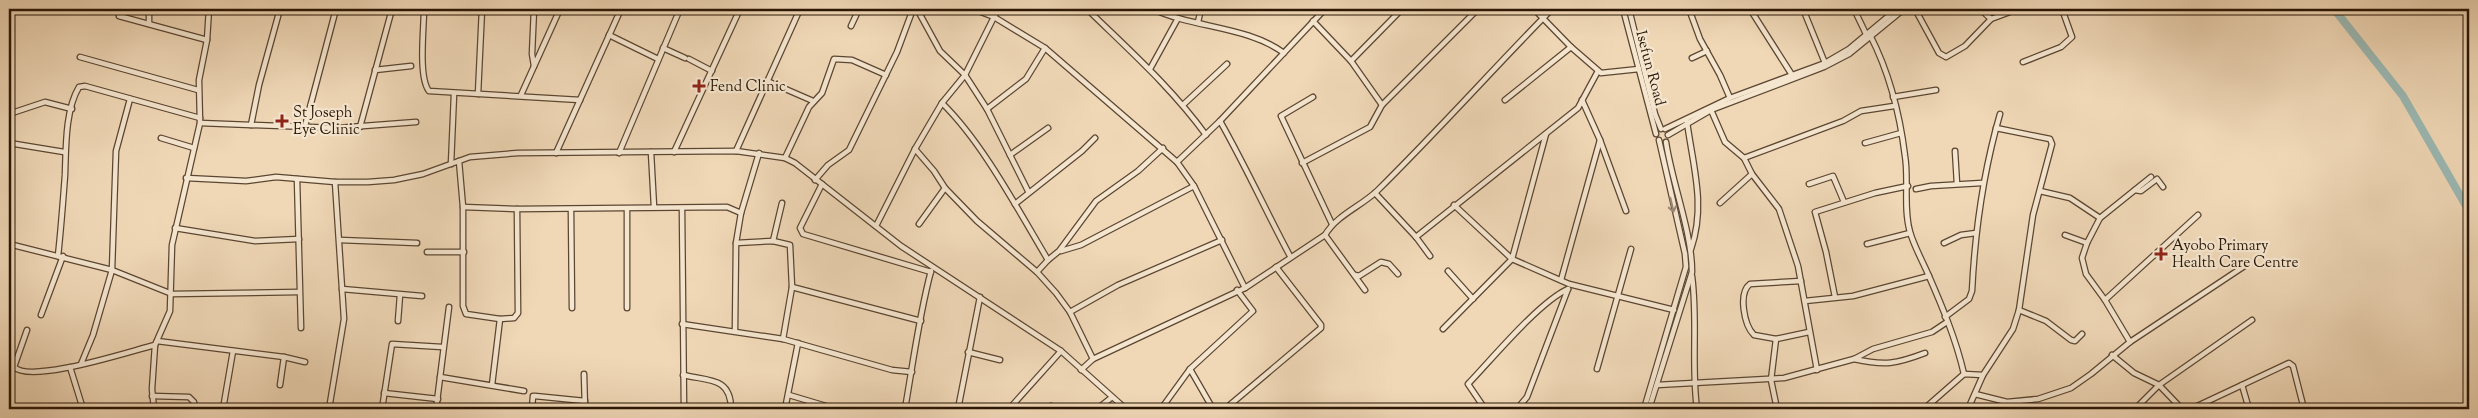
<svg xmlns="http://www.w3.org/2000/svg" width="2478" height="418" font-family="'Sorts Mill Goudy',serif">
<rect width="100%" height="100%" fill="#f0d8b7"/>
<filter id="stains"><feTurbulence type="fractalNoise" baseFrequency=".004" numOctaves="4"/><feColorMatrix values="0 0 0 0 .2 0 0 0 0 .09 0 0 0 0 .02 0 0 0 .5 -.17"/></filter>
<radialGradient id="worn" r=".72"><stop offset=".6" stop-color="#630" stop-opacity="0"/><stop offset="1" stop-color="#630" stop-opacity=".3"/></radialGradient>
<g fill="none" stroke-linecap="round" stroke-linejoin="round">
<polyline stroke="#9bb9b4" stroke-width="8" points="2334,9 2403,96 2469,211"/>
<g stroke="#5b4632" stroke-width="7">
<g id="minor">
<path d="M424,9C424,28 418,77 429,91L580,100"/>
<polyline points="534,9 532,54 534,66"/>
<polyline points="917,9 940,51 965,75 987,109 1028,191"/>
<polyline points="973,9 994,17 1045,48 1177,162 1194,186 1245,288"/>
<path d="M1087,9C1129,50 1171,87 1206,135"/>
<path d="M1153,9C1193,28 1247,26 1284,53"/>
<polyline points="1534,9 1571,47 1601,73 1639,69"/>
<polyline points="1623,9 1656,134"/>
<polyline points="1629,9 1655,114 1661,129"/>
<polyline points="1689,9 1700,39 1720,75 1730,98"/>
<polyline points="1750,9 1792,75"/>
<polyline points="1803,9 1825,63"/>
<polyline points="1854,9 1866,34"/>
<polyline points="1915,9 1939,53 1946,57 1965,46 1991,19 2018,9"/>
<polyline points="1980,9 1991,19"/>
<polyline points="119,16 207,40"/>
<polyline points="1313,21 1351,61 1382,105"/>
<polyline points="1198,22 1201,9"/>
<polyline points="149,24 149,9"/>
<polyline points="851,26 859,9"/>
<polyline points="609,35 658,59"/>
<path d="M1870,35C1889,72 1900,115 1905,156C1909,180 1903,208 1910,232C1914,246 1922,260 1928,274C1942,306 1956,339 1964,374"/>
<polyline points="663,48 685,58"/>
<polyline points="80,57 198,90"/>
<polyline points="1692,58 1707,51"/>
<polyline points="689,59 712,71"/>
<polyline points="1351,61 1402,9"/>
<polyline points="2023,62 2061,47 2072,37 2062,9"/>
<polyline points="1150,69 1177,20"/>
<polyline points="375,70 411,66"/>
<polyline points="767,81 813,101"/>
<polyline points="478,94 482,9"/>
<polyline points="521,95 560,9"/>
<polyline points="1313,97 1281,116 1332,224"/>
<polyline points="1893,97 1936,90"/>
<polyline points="1505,100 1571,47"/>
<polyline points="1582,100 1600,140 1626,211"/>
<path d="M942,103C983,143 1018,210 1048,260"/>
<polyline points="1184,104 1227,64"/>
<polyline points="987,109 1026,79 1045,48"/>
<polyline points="1711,110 1725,142 1744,158 1752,174 1779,209 1798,266 1817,370"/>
<polyline points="9,114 45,102 72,109"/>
<path d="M1220,121C1245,165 1266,211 1290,256"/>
<path d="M1687,122C1693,166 1706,206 1691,249"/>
<polyline points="200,123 251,125 259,85 280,9"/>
<polyline points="251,125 337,128 416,122"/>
<polyline points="305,126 336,9"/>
<polyline points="360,127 392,9"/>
<polyline points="1665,129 1730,98 1825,63 1849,49 1897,9"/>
<polyline points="1668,135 1711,110 1824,67 1849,54 1904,9"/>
<polyline points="161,138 194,148"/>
<polyline points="9,143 64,152"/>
<polyline points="1865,143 1901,133"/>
<polyline points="915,149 934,171 945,188 977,221 1037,272 1056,293 1070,312 1093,359"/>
<polyline points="736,151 800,9"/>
<polyline points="1955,151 1957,184"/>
<polyline points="651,152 654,207"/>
<polyline points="674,152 740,9"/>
<polyline points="556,153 621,9"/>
<polyline points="619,153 680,9"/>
<polyline points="1010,155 1048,128"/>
<polyline points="785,158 809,107 822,93 834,59 852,60 886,75"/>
<polyline points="1744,158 1843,121 1861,111 1894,106"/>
<polyline points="459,161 463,207 463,306 466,314 500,319 514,318 518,313 517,209"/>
<polyline points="1177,162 1220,121 1325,9"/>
<polyline points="1302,163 1370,127 1382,105 1478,9"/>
<polyline points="451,164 454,94"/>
<polyline points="186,178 246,181 276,177 335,182 368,182 394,180 423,174 470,157 518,153 736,151 785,158 795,163 901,246 1061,351 1126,409"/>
<polyline points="297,179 301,328"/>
<polyline points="815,180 828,165 849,150 897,52 913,9"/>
<polyline points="822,184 800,228 803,234 931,272"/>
<polyline points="1809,184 1833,176 1844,202"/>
<polyline points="1916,189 1931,186 1982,183"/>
<polyline points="2135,190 2141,191 2157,179 2163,187"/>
<polyline points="2040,191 2070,198 2100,218"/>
<polyline points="1375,193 1416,237 1430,256"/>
<polyline points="1720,203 1752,174"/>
<polyline points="1015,204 1082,151 1095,138"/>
<polyline points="1454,205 1512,259 1569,284 1674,310"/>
<polyline points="463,207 517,209 727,207 741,213"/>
<polyline points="682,208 684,409"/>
<polyline points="571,209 572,308"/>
<polyline points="627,209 627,308"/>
<polyline points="919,224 945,188"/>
<polyline points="876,226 915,149 942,103 965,75 998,9"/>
<polyline points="175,228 255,241 299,239"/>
<polyline points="1325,235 1365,290"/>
<polyline points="2065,235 2087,243"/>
<polyline points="1416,237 1578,108 1598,71"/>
<polyline points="340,240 417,243"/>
<polyline points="773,241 782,203"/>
<polyline points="736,243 773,241 790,245 792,287 783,339"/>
<polyline points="1944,243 1961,235 1976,233"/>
<polyline points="9,244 112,270 172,294 299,292"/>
<polyline points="1867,244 1910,233"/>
<polyline points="1061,251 1081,245 1194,186"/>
<polyline points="427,252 464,252"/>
<path d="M58,256C61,229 63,202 65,175C66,149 65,110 79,87L85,86L200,118"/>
<polyline points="1448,271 1473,299"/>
<polyline points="1037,272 1048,260 1059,251 1096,201 1138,171 1163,148"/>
<polyline points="1355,275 1359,276 1381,262 1389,264 1398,274"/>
<path d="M1692,276C1698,321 1691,365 1697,409"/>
<polyline points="1561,280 1600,140"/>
<path d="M1801,281L1750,284C1738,293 1744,325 1754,335L1776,339L1809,332"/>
<polyline points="792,287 921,321"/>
<polyline points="342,289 422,296"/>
<polyline points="1835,297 1826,252 1815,212 1875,193 1908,186"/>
<polyline points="2105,300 2198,215"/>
<polyline points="1805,301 1853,296 1929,276"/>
<polyline points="2019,310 2046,321 2071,340 2075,341 2082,334"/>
<polyline points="1070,312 1118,285 1222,240"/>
<polyline points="41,315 63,256"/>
<path d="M1945,317L1969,299L1972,291C1975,230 1983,173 2000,114"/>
<polyline points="398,321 400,295"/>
<polyline points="682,324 783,339 892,370 912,372"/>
<polyline points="1443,329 1512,259 1546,134"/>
<path d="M27,330L14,367C31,384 130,351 155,345"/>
<polyline points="735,331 736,243 741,213 759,153"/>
<polyline points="1776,339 1771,380 1777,409"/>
<polyline points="157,341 284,357 305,362"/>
<polyline points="2130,342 2105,300 2086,274 2082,258 2087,243 2100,218 2151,177"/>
<polyline points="968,352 1000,360"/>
<polyline points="2112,355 2134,373 2159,385 2182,409"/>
<path d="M1854,359C1885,366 1896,364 1925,353"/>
<polyline points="81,364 93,335 112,270 116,151 130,99"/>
<polyline points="70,367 83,409"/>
<polyline points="1190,369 1213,409"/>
<polyline points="1597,369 1631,249"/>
<path d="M1081,370L1093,359L1245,288L1325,235C1337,215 1360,207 1377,191C1437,132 1493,69 1552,9"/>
<polyline points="584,374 585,409"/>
<path d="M683,375C709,381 731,377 731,409"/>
<polyline points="440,377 524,391"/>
<polyline points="280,385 284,357"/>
<polyline points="492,385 500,319"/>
<polyline points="1657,385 1784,378 1854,359 1873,349 1932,332 1947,322"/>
<polyline points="2242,385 2249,409"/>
<polyline points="384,393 438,399"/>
<polyline points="1975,394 2007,402 2038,399 2071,388 2091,374 2130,342 2246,265"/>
<polyline points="789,395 836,409"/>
<polyline points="152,396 189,397 194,402 194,409"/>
<polyline points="1051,406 1053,409"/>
<polyline points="154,409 152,389 155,345 170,311 172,245 200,123 199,80 207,40 209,9"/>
<polyline points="223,409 233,351"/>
<polyline points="329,409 344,319 335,182"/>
<polyline points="382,409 392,344 442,347"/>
<polyline points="436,409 449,307"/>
<polyline points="532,409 533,396 535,396 585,401"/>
<polyline points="785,409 798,343"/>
<path d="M905,409C913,363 919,316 931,271"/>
<polyline points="958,409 980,297"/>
<polyline points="1009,409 1061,351"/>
<polyline points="1097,409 1111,398"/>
<polyline points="1161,409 1190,369 1253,311 1237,290"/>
<polyline points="1225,409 1321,328 1321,325 1276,267"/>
<path d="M1485,409L1468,384C1492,359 1539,302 1568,289"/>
<polyline points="1517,409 1527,397 1568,289"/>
<polyline points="1644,409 1686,267 1685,254 1659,140"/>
<path d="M1649,409L1692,272C1692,232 1672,183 1666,142"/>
<polyline points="1924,409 1964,374 1983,375"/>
<polyline points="1968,409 1983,375 2013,329 2019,310 2033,215 2052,144 2050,139 1996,128"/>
<polyline points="2135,409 2159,385 2252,320"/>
<polyline points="2191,409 2289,363 2293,366 2304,409"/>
</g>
</g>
<use href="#minor" stroke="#f5e6d0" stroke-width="4.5"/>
</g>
<defs><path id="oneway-shaft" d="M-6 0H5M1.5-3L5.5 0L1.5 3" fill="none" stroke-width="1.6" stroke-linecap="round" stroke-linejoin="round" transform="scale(1.25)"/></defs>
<use stroke="#998875" href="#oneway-shaft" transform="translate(1672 205) rotate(77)"/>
<g fill="#8f2418" stroke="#f5e6d0" stroke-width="2">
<path d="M696.5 78.5h5v5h5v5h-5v5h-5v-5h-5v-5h5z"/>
<path d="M279.5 113.5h5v5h5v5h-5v5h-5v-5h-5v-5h5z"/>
<path d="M2158.5 246.5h5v5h5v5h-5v5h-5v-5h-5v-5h5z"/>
</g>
<g text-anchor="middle" stroke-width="4.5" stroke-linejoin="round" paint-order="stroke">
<g font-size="15" fill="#291605" stroke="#f5e6d0">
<text transform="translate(1651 68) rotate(75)" y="5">Isefun Road</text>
</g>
<g font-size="15" fill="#291605" stroke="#f5e6d0" text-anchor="start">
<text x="710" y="91">Fend Clinic</text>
<text x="293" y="117">St Joseph<tspan x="293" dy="17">Eye Clinic</tspan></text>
<text x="2172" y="250">Ayobo Primary<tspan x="2172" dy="17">Health Care Centre</tspan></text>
</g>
</g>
<rect width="2478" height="418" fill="none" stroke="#f0d8b7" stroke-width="30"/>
<rect x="10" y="10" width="2458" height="398" fill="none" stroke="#291605" stroke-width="2.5"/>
<rect x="15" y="15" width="2448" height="388" fill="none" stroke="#291605"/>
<rect width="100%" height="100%" filter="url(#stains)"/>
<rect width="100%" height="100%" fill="url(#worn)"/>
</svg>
